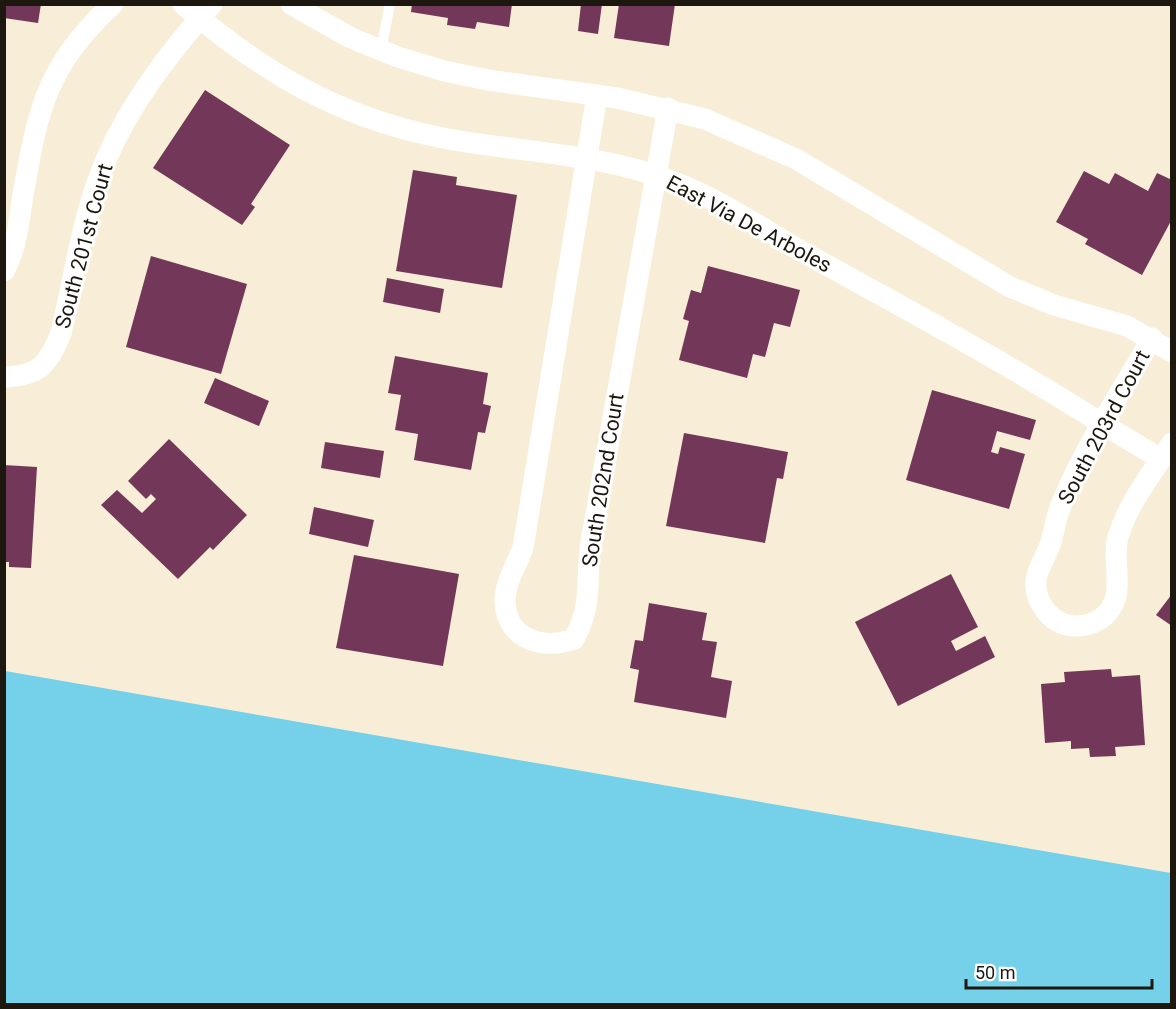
<svg xmlns="http://www.w3.org/2000/svg" width="1176" height="1009" font-family="Roboto,sans-serif">
<rect width="100%" height="100%" fill="#f8eed7"/>
<polygon fill="#74d1e9" points="5,671 1171,873 1171,1004 5,1004"/>
<g fill="#733759">
<polygon points="4,4 41,4 38,23 4,18"/>
<polygon points="412,4 512,4 509,27 477,22 475,29 447,25 448,18 411,12"/>
<polygon points="581,4 602,4 598,34 578,31"/>
<polygon points="619,4 675,4 669,46 614,38"/>
<polygon points="205,90 290,145 251,204 255,207 242,225 153,168"/>
<polygon points="413,170 457,177 456,185 517,195 502,288 396,271"/>
<polygon points="1084,171 1109,184 1115,173 1148,191 1157,173 1172,180 1172,219 1142,275 1085,244 1088,239 1056,222"/>
<polygon points="151,256 247,284 221,374 126,347"/>
<polygon points="708,266 800,290 790,327 774,323 765,357 753,354 747,378 679,360 689,321 683,319 691,290 701,293"/>
<polygon points="387,278 444,289 440,313 383,302"/>
<polygon points="395,356 488,373 483,404 491,406 485,433 478,432 471,470 414,460 418,434 395,430 401,395 388,393"/>
<polygon points="215,378 269,401 259,426 204,403"/>
<polygon points="932,390 1036,420 1030,440 997,431 991,452 998,454 1000,447 1025,454 1009,509 906,480"/>
<polygon points="684,433 788,452 783,479 777,478 765,543 666,526"/>
<polygon points="169,439 247,515 213,550 210,547 178,579 101,505 117,490 142,513 156,499 151,494 146,499 128,481"/>
<polygon points="325,442 384,451 380,478 321,468"/>
<polygon points="4,465 37,467 31,568 9,567 9,562 4,562"/>
<polygon points="314,507 374,520 368,547 309,534"/>
<polygon points="354,555 459,574 443,666 336,648"/>
<polygon points="951,574 978,627 951,641 956,651 985,636 995,657 898,706 855,622"/>
<polygon points="1172,594 1172,626 1156,615"/>
<polygon points="649,603 707,613 702,640 717,642 711,677 732,681 726,718 634,702 639,670 630,668 635,640 643,641"/>
<polygon points="1111,669 1112,677 1140,675 1145,745 1115,747 1116,756 1090,757 1089,748 1071,749 1071,741 1045,743 1041,684 1065,682 1064,672"/>
</g>
<g fill="none" stroke-linecap="round" stroke-linejoin="round">
<polyline stroke="#fff" stroke-width="10" points="381,50 390,4"/>
<g stroke="#fff" stroke-width="21">
<path d="M183,4C259,70 338,117 438,137C517,153 599,152 674,182C724,201 768,233 814,258C891,301 969,342 1044,388C1083,411 1121,436 1161,459"/>
<polyline points="291,4 351,38 398,57 444,71 488,80 617,98 705,119 796,159 1010,287 1054,305 1127,326 1172,352"/>
<path d="M597,95L523,548C517,564 504,585 505,602C507,640 543,650 574,639C594,602 585,580 591,542L668,108"/>
<path d="M4,271C17,248 19,220 23,195C38,109 46,66 113,4"/>
<path d="M1152,338C1122,391 1087,443 1064,498C1057,512 1055,527 1051,542C1047,555 1038,567 1036,580C1034,603 1052,626 1076,626C1087,626 1100,622 1108,612C1126,592 1111,561 1118,537C1128,503 1153,472 1172,443"/>
<path d="M4,377C39,376 49,364 61,333C75,275 82,215 106,160C130,103 171,51 212,4"/>
</g>
</g>
<g text-anchor="middle" stroke-width="6" stroke-linejoin="round" paint-order="stroke">
<g font-size="21" fill="#1c1810" stroke="#fff">
<text transform="translate(749 224) rotate(28)" y="7">East Via De Arboles</text>
<text transform="translate(84 246) rotate(-75)" y="7">South 201st Court</text>
<text transform="translate(1104 427) rotate(-62)" y="7">South 203rd Court</text>
<text transform="translate(603 480) rotate(-81)" y="7">South 202nd Court</text>
</g>
</g>
<rect width="1176" height="1009" fill="none" stroke="#1c1810" stroke-width="12"/>
<path d="M966 979v9h186v-9" fill="none" stroke="#1c1810" stroke-width="3"/>
<text x="975" y="979" font-size="18" fill="#1c1810" stroke="#ffffff" stroke-width="4.5" paint-order="stroke">50 m</text>
</svg>
